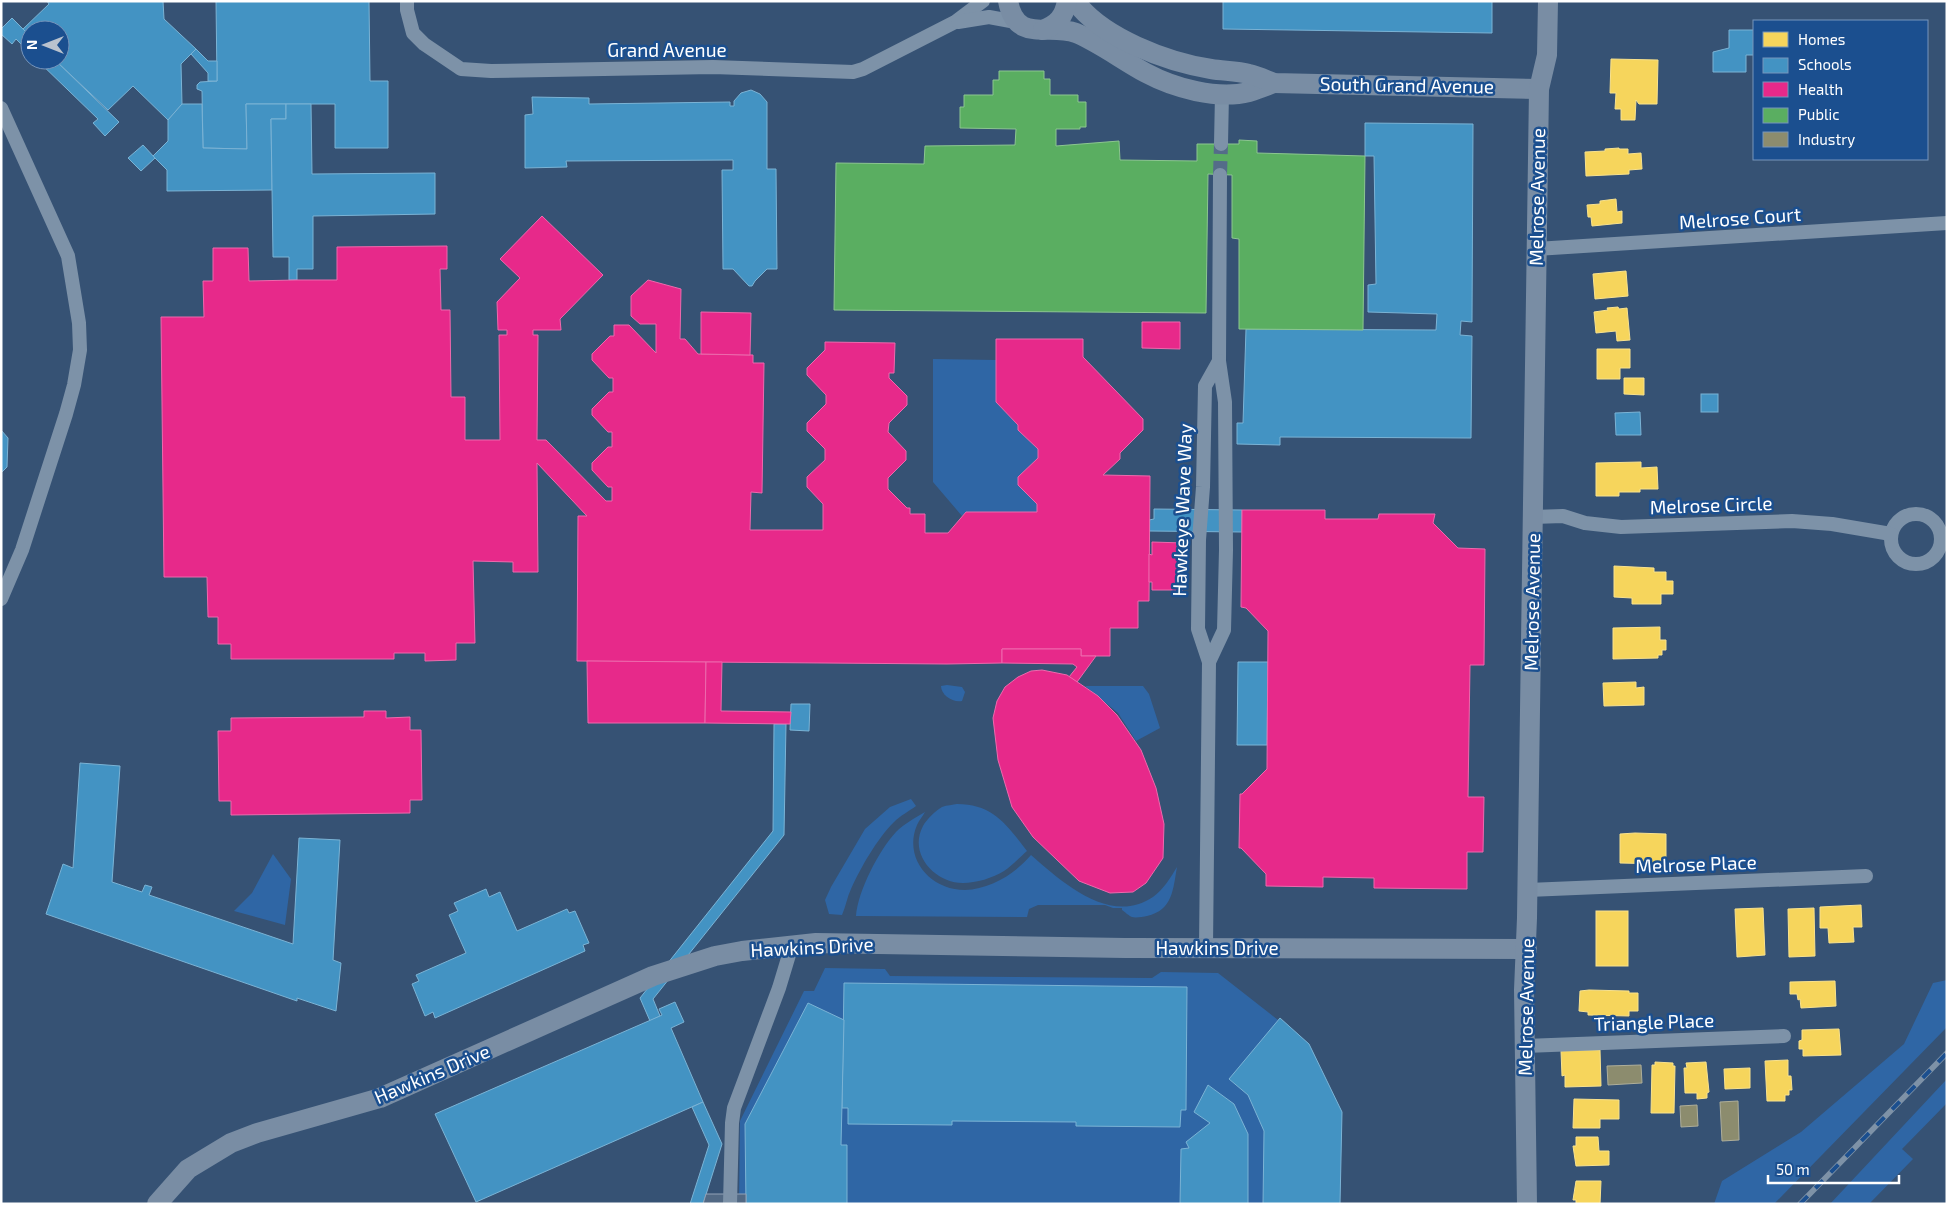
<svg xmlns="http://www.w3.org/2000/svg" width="1948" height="1205" font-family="'Exo 2',sans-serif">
<rect width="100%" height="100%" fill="#365274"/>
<g fill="#2f66a5">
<polygon points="933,359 996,360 996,402 1018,425 1018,430 1038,449 1038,458 1018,477 1018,485 1037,504 1037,512 966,512 962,516 933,482"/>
<path d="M947,685L962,687L965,692L962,701C953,703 941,695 941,686Z"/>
<polygon points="1085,686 1143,686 1149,694 1160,728 1136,741 1118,713"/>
<path d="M911,799L916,806C909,811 900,816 894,822C877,839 861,867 851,889C847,897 846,906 842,915L829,914L825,900L831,887L865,829L890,807Z"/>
<path d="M957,804C993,804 1007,825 1027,851C1020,857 1012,866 1004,871C993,878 976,883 963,883C935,883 908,854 923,826C927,819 935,811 942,807C947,805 953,805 957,804Z"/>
<path d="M925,812C923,816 919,820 917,825C903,858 930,890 965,890C990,889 1015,874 1031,855C1062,882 1110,926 1153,897C1163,890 1171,877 1177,867C1173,889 1173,910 1147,916C1143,917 1135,918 1132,917C1129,916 1125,912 1122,910V908H1113L1105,905H1038L1029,909L1027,917L856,916C858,891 879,850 896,832C904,824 915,818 925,812Z"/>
<polygon points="273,854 291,879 285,925 234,911 252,893"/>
<polygon points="825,968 885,969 890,976 1152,978 1161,972 1218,973 1278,1020 1280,1018 1309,1044 1342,1112 1340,1204 739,1204 740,1121 804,991 814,991"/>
<polygon points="1947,980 1947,1027 1774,1204 1714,1204 1722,1181 1801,1132 1904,1044 1933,983"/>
<polygon points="1947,1079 1947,1103 1902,1149 1913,1159 1869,1204 1830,1204"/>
</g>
<g fill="#f6d55c" stroke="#f9e28d">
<polygon points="1611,59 1658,60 1657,104 1639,104 1636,100 1635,120 1621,120 1621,109 1615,109 1616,93 1610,93"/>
<polygon points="1619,148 1619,149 1628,149 1628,154 1641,153 1642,169 1629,170 1629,174 1586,176 1585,152 1605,151 1605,149"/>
<polygon points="1616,199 1617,212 1622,211 1622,223 1592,226 1591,217 1588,217 1587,205 1600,204 1600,201"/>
<polygon points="1626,271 1628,296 1595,299 1593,274"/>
<polygon points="1618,307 1619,309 1627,308 1630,340 1617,341 1616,331 1596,333 1594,312 1608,310 1607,308"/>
<polygon points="1597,349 1630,349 1630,368 1620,368 1620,379 1597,379"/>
<polygon points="1624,378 1644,378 1644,395 1624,394"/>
<polygon points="1641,462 1641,468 1657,467 1658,489 1640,489 1640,492 1619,492 1619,496 1596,496 1596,463"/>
<polygon points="1614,566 1654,568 1654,572 1666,572 1666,581 1673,581 1673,594 1661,594 1661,604 1632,604 1632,598 1614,597"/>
<polygon points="1660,627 1660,640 1666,640 1666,650 1662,650 1662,655 1658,655 1658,658 1613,659 1613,628"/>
<polygon points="1636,682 1636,688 1644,687 1644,705 1604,706 1603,683"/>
<polygon points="1635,833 1666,834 1666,864 1620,863 1620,834"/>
<polygon points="1861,905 1862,927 1853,927 1854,942 1829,943 1828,928 1820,928 1820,907"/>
<polygon points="1763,908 1765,955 1737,957 1735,909"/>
<polygon points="1814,908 1815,956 1789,957 1788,909"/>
<rect x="1596" y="911" width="32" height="55"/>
<polygon points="1835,981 1836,1006 1801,1008 1800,999 1798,1000 1797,994 1790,994 1790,982"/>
<polygon points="1589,990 1629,991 1629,993 1638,993 1638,1011 1629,1011 1629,1016 1588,1015 1588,1012 1579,1011 1580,991"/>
<polygon points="1839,1029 1841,1055 1803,1056 1803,1049 1799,1049 1799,1041 1802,1040 1802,1030"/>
<polygon points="1600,1050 1601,1086 1565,1087 1565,1075 1562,1076 1561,1051"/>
<polygon points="1788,1060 1788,1076 1791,1076 1792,1090 1789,1090 1789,1095 1785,1095 1785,1101 1767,1101 1765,1061"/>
<polygon points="1655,1062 1673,1063 1673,1066 1675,1066 1674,1113 1651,1113 1652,1065 1655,1065"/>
<polygon points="1706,1062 1709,1092 1707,1093 1707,1098 1697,1099 1697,1093 1685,1093 1684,1068 1687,1068 1686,1063"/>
<polygon points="1750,1068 1750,1088 1725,1089 1724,1069"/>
<polygon points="1574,1099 1619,1100 1619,1119 1600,1119 1600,1128 1573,1128"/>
<polygon points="1576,1137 1598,1137 1599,1151 1609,1151 1609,1165 1576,1166 1573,1146 1576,1146"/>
<polygon points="1576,1181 1601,1181 1600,1204 1576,1204 1576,1200 1573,1200"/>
</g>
<g fill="#4393c3" stroke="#7bb3d5">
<polygon points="47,1 163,1 164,19 196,49 181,64 182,104 168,120 133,86 108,110 55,60 60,60 60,30 30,30 30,36 23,29 49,4"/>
<polygon points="216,1 369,1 370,81 388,81 388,148 335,148 335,104 246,104 247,149 203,148 202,91 197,89 197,85 200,82 217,81"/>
<polygon points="1223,1 1492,1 1492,33 1223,29"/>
<polygon points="12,18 30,36 30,53 16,39 12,44 1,34 1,29"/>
<polygon points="1729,30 1754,30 1754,55 1746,55 1746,72 1713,72 1713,52 1729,48"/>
<polygon points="196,49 208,61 217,61 217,81 208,81 208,73 191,54"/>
<polygon points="37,60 55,60 119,122 105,136 93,123 98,119"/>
<polygon points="751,90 760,94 767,102 767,169 776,169 777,269 767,269 755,281 752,286 749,286 733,269 723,269 722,170 733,170 733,160 566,161 567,167 525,168 525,115 533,114 532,97 589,98 589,104 730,102 730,106 734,106 734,101 741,93"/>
<polygon points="182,104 202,104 203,148 247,149 246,104 286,104 286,119 271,119 272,190 167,191 167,170 153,156 168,141 168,120"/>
<polygon points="286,104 311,104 312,174 435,173 435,214 313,216 313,269 297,269 297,280 289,280 289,257 273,257 271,119 286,119"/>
<polygon points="1365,123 1473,124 1472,322 1461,321 1460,335 1472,336 1471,438 1280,437 1280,445 1237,444 1237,423 1243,423 1246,329 1436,330 1437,314 1368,312 1368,285 1376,284 1374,156 1365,156"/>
<polygon points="143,145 155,158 141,171 128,158"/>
<rect x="1701" y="394" width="17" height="18"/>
<polygon points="1640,412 1641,435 1616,435 1615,413"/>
<polygon points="1,430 8,438 7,467 1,473"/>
<polygon points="1154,509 1242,510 1242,532 1149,531 1149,520 1154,519"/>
<polygon points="1238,662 1268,662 1267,745 1237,745"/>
<polygon points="791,704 810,704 809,731 790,730"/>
<polygon points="774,724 786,724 784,835 653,999 660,1016 650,1021 640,998 773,831"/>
<polygon points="80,763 120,766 112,882 142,892 145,885 152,887 149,895 293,944 299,838 340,840 333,960 341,963 336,1011 297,998 297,1001 46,914 63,864 73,868"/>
<polygon points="486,889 489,897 500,892 517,931 567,909 569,913 575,911 589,943 583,945 585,951 435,1018 433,1012 425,1016 412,984 419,981 416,975 466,953 449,915 458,911 454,903"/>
<polygon points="844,983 1187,987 1186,1110 1181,1110 1180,1127 1076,1126 1076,1122 952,1121 952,1125 848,1124 848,1108 842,1108"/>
<polygon points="675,1002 684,1022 671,1028 703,1102 476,1202 435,1114 660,1016 662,1015 659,1009"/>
<polygon points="808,1003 844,1020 841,1145 847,1145 847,1204 746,1204 745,1124"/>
<polygon points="1280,1018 1309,1044 1342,1112 1340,1204 1263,1204 1264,1131 1248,1095 1229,1079"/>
<polygon points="1208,1085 1234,1104 1248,1134 1248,1204 1180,1204 1181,1149 1189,1148 1186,1142 1210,1123 1194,1112"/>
<polygon points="703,1102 722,1144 703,1204 690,1204 709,1145 692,1107"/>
</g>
<g fill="#e7298a" stroke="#ee69ad">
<polygon points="542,216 603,275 560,319 561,330 533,330 533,335 538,335 537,440 546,440 606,501 612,501 612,487 608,487 592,470 592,463 608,447 612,447 612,432 608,432 592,415 592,409 609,392 613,392 613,378 609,378 592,360 592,354 610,336 614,336 614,325 629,325 656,353 656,324 640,324 631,316 631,296 648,280 681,289 680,339 685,339 698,354 753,355 753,363 764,363 762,493 751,492 750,530 823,530 823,504 807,487 807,477 825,460 825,449 807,431 807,423 826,404 826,395 807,375 807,368 825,350 825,342 895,343 894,373 889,373 889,378 907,396 907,405 889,423 888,432 906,451 906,460 888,478 888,489 907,508 910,508 910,514 925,514 925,533 948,533 966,512 1037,512 1037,504 1018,485 1018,477 1038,458 1038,449 1018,430 1018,425 996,402 996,339 1083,339 1083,357 1143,419 1143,430 1120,453 1120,459 1103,475 1150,476 1149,601 1138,601 1138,628 1110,628 1110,656 1081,656 1081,649 1002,649 1002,663 947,664 577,661 578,516 587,516 537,463 538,572 513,572 513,562 473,561 475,643 456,643 456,660 425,661 425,653 394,653 394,659 231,659 231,644 218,644 218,617 208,617 207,577 164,577 161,317 204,317 203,281 213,281 213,248 248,248 249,281 297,280 337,280 337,247 447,246 447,269 440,269 441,310 450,310 451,397 465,397 465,440 500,440 499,335 507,335 507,330 498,330 497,302 520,278 500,259"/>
<polygon points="701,312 751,313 750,355 701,354"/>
<polygon points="1142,322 1180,322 1180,349 1142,348"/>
<polygon points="1242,510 1325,510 1325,519 1378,519 1379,514 1435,514 1433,523 1458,548 1485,549 1484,665 1470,665 1468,797 1484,797 1483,852 1467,852 1467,889 1374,888 1374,878 1323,877 1323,887 1266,886 1266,874 1241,848 1239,848 1240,794 1242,794 1267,769 1268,631 1246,608 1241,607"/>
<polygon points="1152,542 1184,543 1183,590 1152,590 1152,582 1149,582 1149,554 1152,555"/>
<polygon points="1002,649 1081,649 1081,656 1096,656 1077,682 1069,677 1077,667 1073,664 1002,663"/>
<polygon points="587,661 706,662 705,723 588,723"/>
<polygon points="706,662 722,662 721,711 791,712 790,724 705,723"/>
<polygon points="1042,670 1067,675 1098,696 1117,715 1141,750 1156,788 1164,824 1163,858 1146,883 1133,892 1110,893 1079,881 1033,837 1012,807 998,760 993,718 997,701 1005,687 1018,677 1031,671"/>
<polygon points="364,711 386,711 386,718 410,717 410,730 421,730 422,800 410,800 410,813 231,815 231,801 219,801 218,731 231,731 231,718 364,717"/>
</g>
<polygon fill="#5aae61" stroke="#8cc690" points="999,71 1044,71 1044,79 1050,79 1050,95 1078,95 1078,102 1086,102 1086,127 1080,127 1080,129 1056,129 1056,146 1119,141 1120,160 1197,161 1197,144 1239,144 1239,140 1257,141 1257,153 1365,156 1363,330 1239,329 1239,239 1232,238 1232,175 1208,174 1206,313 834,310 836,163 924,164 925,146 1015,145 1016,129 960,128 960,107 964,107 964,95 993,95 993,80 999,80"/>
<g fill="#8c8c6e" stroke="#aeae9a">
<polygon points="1641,1065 1642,1083 1608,1085 1607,1066"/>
<polygon points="1738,1101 1739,1140 1722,1141 1720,1102"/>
<polygon points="1697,1105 1698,1126 1681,1127 1680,1106"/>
</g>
<polygon fill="#526984" stroke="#92a2b6" points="706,1194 746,1194 746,1204 703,1204"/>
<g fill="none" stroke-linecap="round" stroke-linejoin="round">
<polyline stroke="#546c89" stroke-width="14" stroke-dasharray="14 7" stroke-linecap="butt" points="1220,175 1221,144"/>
<g stroke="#7d92a8" stroke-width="14">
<polyline points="407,1 407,10 413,33 424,44 461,69 491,71 713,67 853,72 863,69 955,22 983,1"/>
<polyline points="958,22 989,17 1016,22"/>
<polyline points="1,108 68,256 79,323 80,350 74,385 66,414 22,550 1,599"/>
<polyline points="1221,144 1222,94"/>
<polyline points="1536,249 1947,223"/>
<circle cx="1916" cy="539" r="25"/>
<polyline points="1533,517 1563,516 1585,523 1621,527 1792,521 1832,524 1891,534"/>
<polyline points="1209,662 1224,630 1226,550 1225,402 1219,361 1220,175"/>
<polyline points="1528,890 1866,876"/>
<polyline points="1206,947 1209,662 1198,629 1199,540 1203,487 1205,386 1219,361"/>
<polyline points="1525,1046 1784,1036"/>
<polyline points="730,1204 732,1123 734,1108 779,988 792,945"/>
</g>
<g stroke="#798da4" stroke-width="20">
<path d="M1008,1C1016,44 1048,23 1076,33C1100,43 1122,60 1146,73C1174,88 1217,100 1249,92C1258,89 1266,86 1274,83"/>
<path d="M1075,1C1102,38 1167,62 1211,69C1223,71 1237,71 1249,74C1258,76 1266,80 1274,83L1539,89"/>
<path d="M1043,30C1058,24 1064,17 1067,1"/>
<polyline points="157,1204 188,1169 231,1143 257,1133 380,1098 653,976 715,956 742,951 816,943 1125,948 1527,949"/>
<polyline points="1527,1204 1524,990 1527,918 1539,89 1547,55 1548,1"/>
</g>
<g stroke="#7e92a7" stroke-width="5.5">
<polyline id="rail" points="1800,1204 1947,1053"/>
</g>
<use href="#rail" stroke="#1b4f8f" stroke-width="4" stroke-dasharray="11" stroke-linecap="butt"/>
</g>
<g text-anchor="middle" stroke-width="5" stroke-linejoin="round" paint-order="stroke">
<g font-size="19" fill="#fff" stroke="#1b4f8f">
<text x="667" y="57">Grand Avenue</text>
<text transform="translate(1407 85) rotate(1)" y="7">South Grand Avenue</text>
<text transform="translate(1537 197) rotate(-89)" y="7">Melrose Avenue</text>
<text transform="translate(1740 218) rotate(-4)" y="7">Melrose Court</text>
<text transform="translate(1711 505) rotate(-2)" y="7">Melrose Circle</text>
<text transform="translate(1182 510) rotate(-88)" y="7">Hawkeye Wave Way</text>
<text transform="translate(1532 602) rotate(-89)" y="7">Melrose Avenue</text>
<text transform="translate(1696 864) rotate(-2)" y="7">Melrose Place</text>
<text transform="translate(812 947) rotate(-3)" y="7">Hawkins Drive</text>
<text x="1217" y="955">Hawkins Drive</text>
<text transform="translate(1526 1007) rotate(-89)" y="7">Melrose Avenue</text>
<text transform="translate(1654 1022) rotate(-2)" y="7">Triangle Place</text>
<text transform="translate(432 1074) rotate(-23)" y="7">Hawkins Drive</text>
</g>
</g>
<rect width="1948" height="1205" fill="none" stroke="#ffffff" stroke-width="5"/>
<rect x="1753" y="20" width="175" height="140" fill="#1b4f8f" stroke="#7695bc"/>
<rect x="1763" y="32" width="25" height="15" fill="#f6d55c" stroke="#7695bc"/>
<text x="1798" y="45" font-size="15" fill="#ffffff">Homes</text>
<rect x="1763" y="58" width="25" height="15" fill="#4393c3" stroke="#7695bc"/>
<text x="1798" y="70" font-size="15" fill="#ffffff">Schools</text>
<rect x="1763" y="82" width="25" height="15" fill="#e7298a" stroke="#7695bc"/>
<text x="1798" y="95" font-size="15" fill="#ffffff">Health</text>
<rect x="1763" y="108" width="25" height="15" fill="#5aae61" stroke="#7695bc"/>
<text x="1798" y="120" font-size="15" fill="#ffffff">Public</text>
<rect x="1763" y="132" width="25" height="15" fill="#8c8c6e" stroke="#7695bc"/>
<text x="1798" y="145" font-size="15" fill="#ffffff">Industry</text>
<g transform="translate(45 45) rotate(270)"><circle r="24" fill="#1b4f8f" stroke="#7695bc"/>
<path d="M0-4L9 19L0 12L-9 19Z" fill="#b9c2ce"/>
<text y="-8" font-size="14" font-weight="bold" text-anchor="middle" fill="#ffffff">N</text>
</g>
<path d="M1768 1175v8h131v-8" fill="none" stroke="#ffffff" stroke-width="2.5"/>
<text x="1776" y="1175" font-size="15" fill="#ffffff" stroke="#1b4f8f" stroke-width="4" paint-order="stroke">50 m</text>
</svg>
